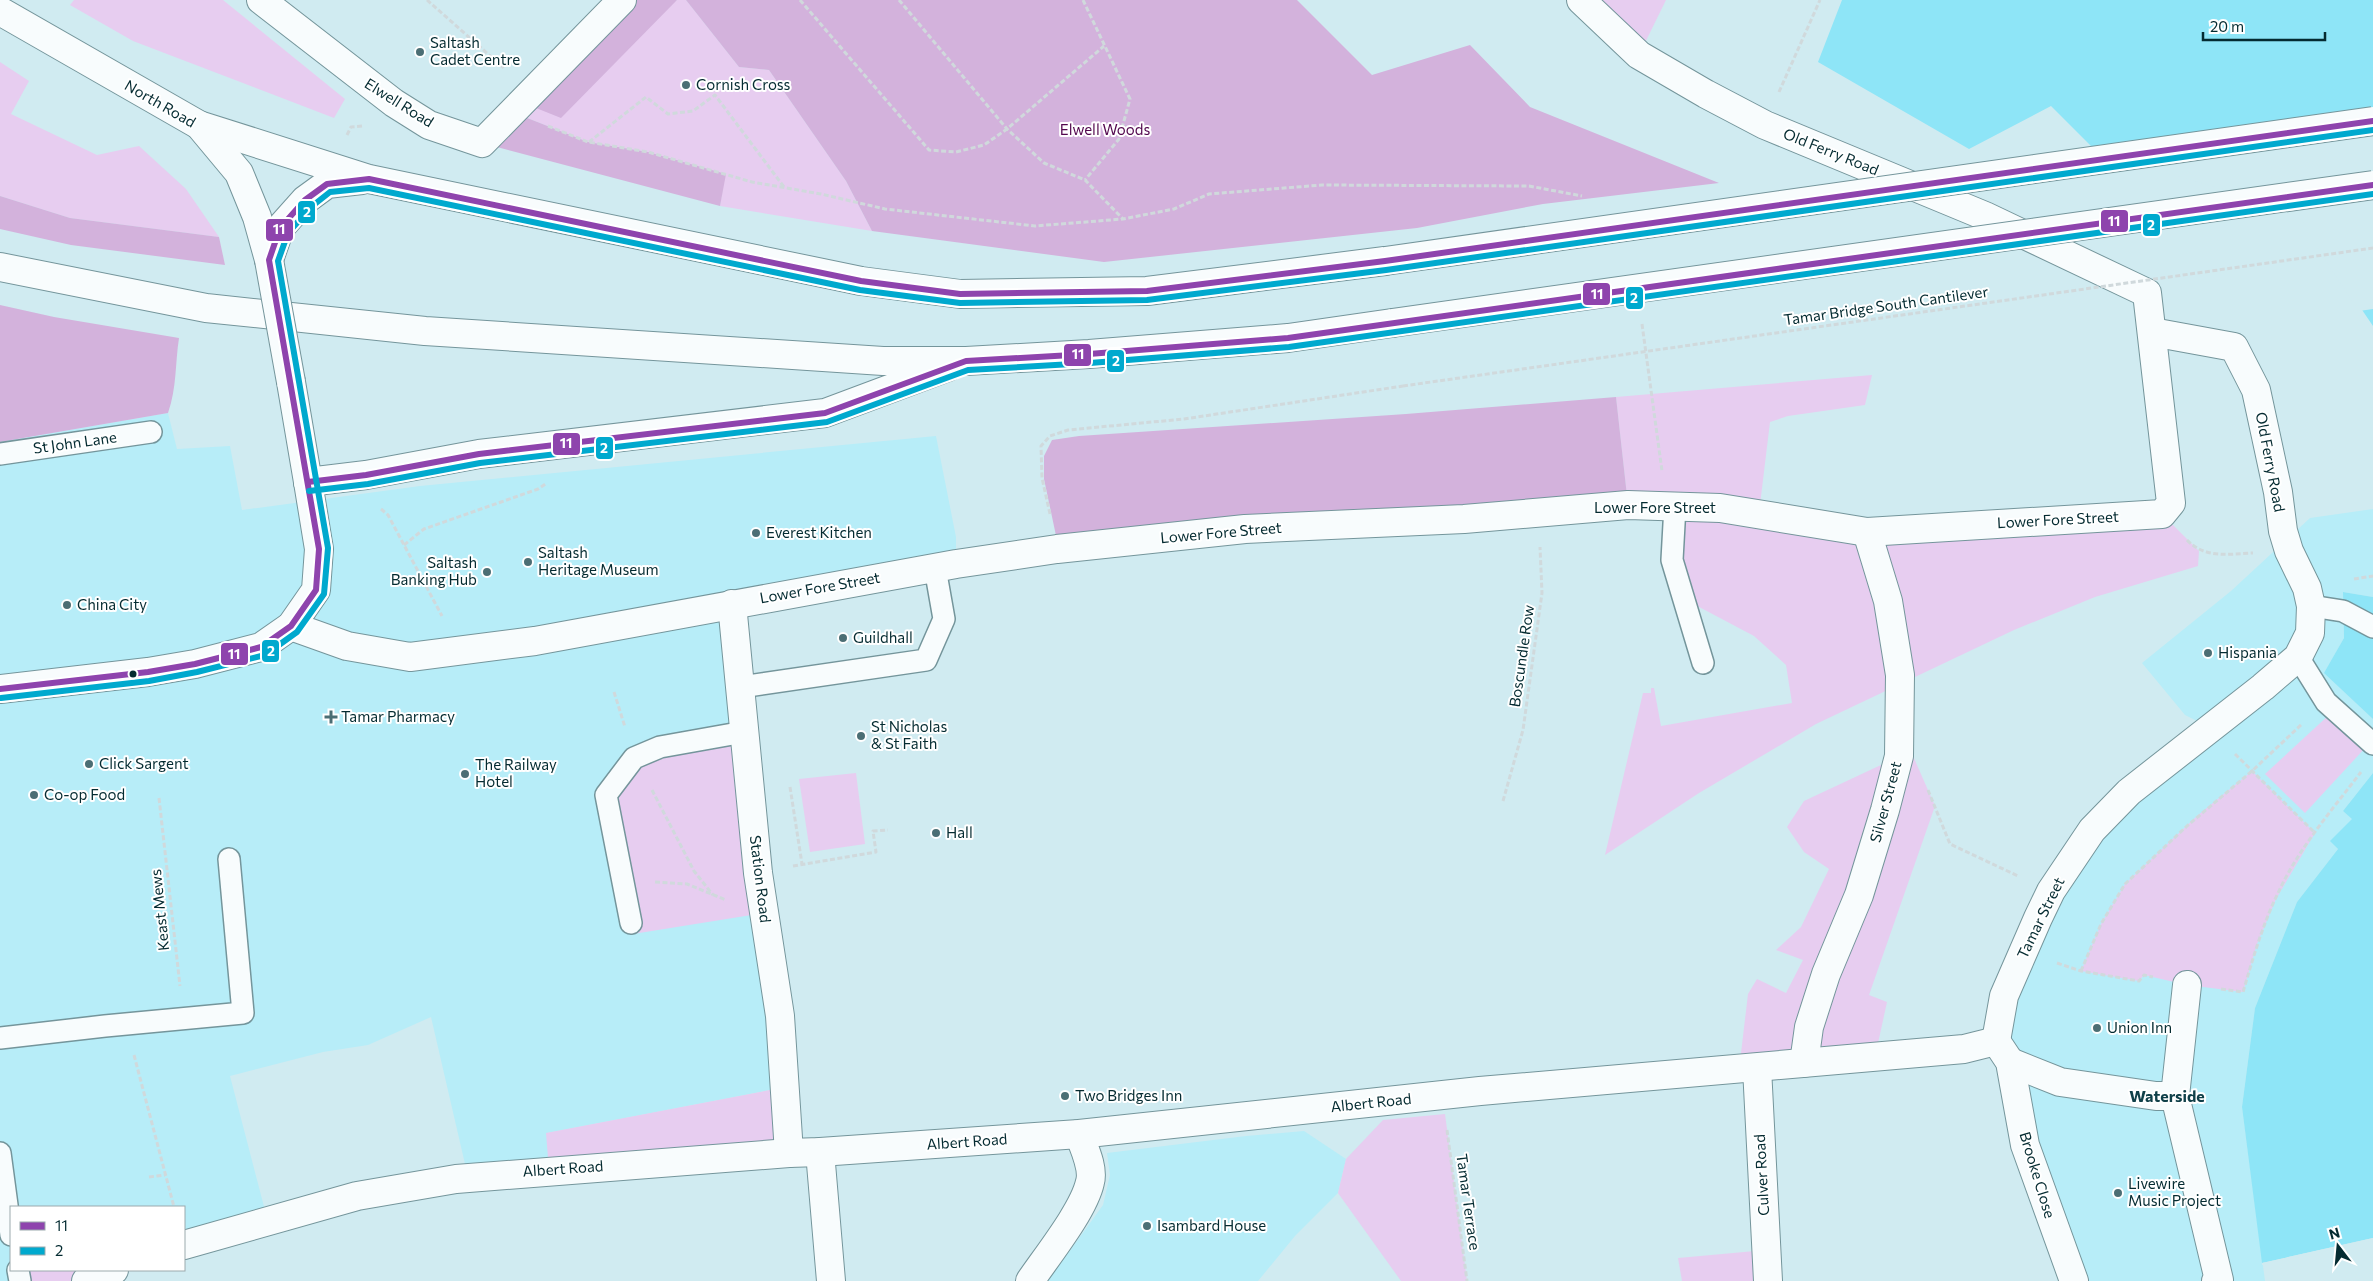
<svg xmlns="http://www.w3.org/2000/svg" width="2373" height="1281" font-family="Commissioner,sans-serif">
<rect width="100%" height="100%" fill="#d0ebf1"/>
<g fill="#b7edf8">
<polygon points="168,413 177,449 230,446 242,510 420,486 936,436 956,537 956,564 732,604 786,1087 547,1133 549,1170 468,1177 431,1017 368,1045 323,1052 230,1076 268,1222 184,1245 184,1207 11,1207 11,1270 86,1281 0,1281 0,442"/>
<polygon points="2373,509 2373,597 2343,592 2344,638 2325,673 2373,719 2373,773 2343,811 2353,819 2331,841 2338,849 2297,902 2255,1008 2242,1107 2265,1281 2074,1281 2000,1019 2051,891 2209,727 2185,715 2142,663 2231,591 2310,518"/>
<polygon points="1304,1131 1346,1159 1338,1193 1295,1236 1258,1281 1048,1281 1103,1205 1110,1175 1107,1153 1246,1136"/>
</g>
<g fill="#e7cdf0">
<polygon points="74,0 223,0 345,99 334,118 133,41 70,5"/>
<polygon points="677,0 686,0 739,67 769,70 846,181 872,231 720,206 725,174 648,152 588,142 512,112"/>
<polygon points="1581,0 1666,0 1639,55"/>
<polygon points="0,62 29,81 11,114 97,155 139,146 186,189 219,237 70,218 0,196"/>
<polygon points="1872,375 1865,405 1788,416 1770,422 1759,513 1867,532 2162,514 2199,551 2198,566 2095,597 2014,630 1816,724 1699,793 1605,855 1643,693 1651,693 1651,688 1654,688 1661,726 1792,703 1786,665 1754,636 1684,599 1674,506 1628,505 1616,397"/>
<polygon points="2330,714 2366,747 2305,813 2265,774"/>
<polygon points="1899,724 1935,806 1869,995 1887,1002 1875,1057 1739,1070 1748,994 1757,979 1786,993 1803,960 1776,950 1801,927 1829,869 1804,852 1787,827 1804,801 1898,757"/>
<polygon points="744,732 764,913 633,934 606,795 634,758"/>
<polygon points="2252,771 2315,833 2276,899 2257,944 2243,992 2187,985 2144,975 2139,981 2081,971 2101,924 2125,884 2197,816"/>
<polygon points="856,773 865,844 810,852 799,779"/>
<polygon points="786,1087 789,1153 549,1170 546,1133"/>
<polygon points="1445,1114 1467,1281 1401,1281 1338,1193 1346,1159 1383,1120"/>
<polygon points="1766,1250 1768,1281 1682,1281 1678,1258"/>
<polygon points="18,1270 114,1270 86,1281 20,1281"/>
</g>
<g fill="#d3b2dc">
<polygon points="622,0 677,0 561,118 531,106"/>
<polygon points="686,0 1297,0 1372,75 1470,45 1530,107 1719,183 1543,204 1417,228 1104,262 872,231 846,181 769,70 739,67"/>
<polygon points="512,112 588,142 648,152 726,174 720,206 482,143"/>
<polygon points="0,196 70,218 219,237 225,265 71,245 0,229"/>
<path d="M0,305L54,317L179,338C175,364 177,387 168,413L0,442Z"/>
<polygon points="1616,397 1628,505 1058,545 1044,479 1044,456 1052,440 1079,436 1406,414"/>
</g>
<g fill="#8ee5f7">
<polygon points="1842,0 2373,0 2373,326 2320,248 2298,207 2096,151 2051,106 1969,149 1818,62"/>
<polygon points="2343,592 2373,597 2373,719 2324,673 2344,638"/>
<polygon points="2373,773 2373,1238 2262,1263 2242,1107 2255,1008 2297,902 2338,849 2330,841 2352,819 2343,811"/>
</g>
<g fill="#d0ebf1">
<polygon points="2373,121 2373,309 2359,311 2318,249 2297,210 2113,158"/>
<polygon points="2373,1238 2373,1241 2359,1244 2262,1265 2262,1263"/>
</g>
<g fill="none" stroke-linecap="round" stroke-linejoin="round">
<g stroke="#74959b" stroke-width="24">
<g id="service">
<polyline points="0,454 151,432"/>
<polyline points="1675,506 1672,560 1703,663"/>
<polyline points="2311,606 2343,611 2373,627"/>
<polyline points="2298,657 2326,702 2373,744"/>
<polyline points="741,687 926,660 944,619 935,568"/>
<polyline points="631,923 606,795 634,758 660,747 744,732"/>
<polyline points="0,1038 105,1026 243,1013 229,859"/>
<polyline points="0,1153 11,1235"/>
<polyline points="18,1270 20,1281"/>
</g>
</g>
<g stroke="#74959b" stroke-width="30">
<g id="minor">
<polyline points="261,0 394,103 429,125 482,143 622,0"/>
<polyline points="732,604 758,873 780,1016 789,1153"/>
<polyline points="291,626 347,646 410,657 535,641 956,564 1057,549 1245,529 1464,519 1628,505 1720,508 1867,532 2162,514 2171,503 2147,293 1985,216 1765,125 1706,94 1639,55 1581,0"/>
<polyline points="2187,985 2175,1096 2219,1280 2216,1281"/>
<polyline points="1996,1041 2004,996 2038,918 2051,891 2092,830 2129,792 2263,687 2298,657 2310,633 2311,606 2307,588 2289,551 2283,531 2278,492 2256,390 2234,347 2152,332"/>
<polyline points="1996,1041 2010,1062 2025,1145 2074,1281"/>
<polyline points="2010,1062 2060,1082 2156,1096 2175,1096"/>
<polyline points="1804,1063 1809,1027 1826,974 1859,895 1885,810 1899,756 1900,675 1888,601 1867,532"/>
<polyline points="1757,1068 1768,1281"/>
<polyline points="820,1152 831,1281"/>
<polyline points="184,1245 357,1196 456,1179 789,1153 820,1152 1079,1134 1480,1091 1964,1049 1996,1041"/>
<polyline points="86,1281 114,1270"/>
<path d="M1030,1281C1047,1256 1084,1210 1090,1182C1094,1168 1084,1148 1079,1134"/>
</g>
</g>
<g stroke="#74959b" stroke-width="30">
<polyline id="tertiary" points="0,689 148,672 195,664 261,647 291,626 316,590 319,549 308,482"/>
</g>
<g stroke="#74959b" stroke-width="30">
<g id="secondary">
<polyline points="0,11 199,125 239,173 257,217 269,260"/>
<polyline points="291,382 308,482"/>
</g>
</g>
<g stroke="#74959b" stroke-width="30">
<g id="trunk">
<polyline points="199,125 369,179 861,281 960,294 1147,291 1385,261"/>
<polyline points="269,260 280,228 305,200 327,184 362,180"/>
<polyline points="0,267 206,308 425,331 883,361 966,361 1089,354 1288,338 1392,323"/>
<polyline points="308,482 366,475 479,454 825,413 948,367"/>
</g>
</g>
<g stroke="#d0d9dc" stroke-width="3" stroke-dasharray="5 2.5" stroke-linecap="butt">
<polyline points="427,0 505,69"/>
<polyline points="800,0 929,150 956,152 984,145 1007,129 1104,46"/>
<polyline points="899,0 1007,129 1044,163 1085,180 1123,219"/>
<polyline points="1083,0 1130,99 1119,139 1085,180"/>
<polyline points="1779,92 1820,0"/>
<polyline points="548,126 588,142 648,152 752,182 821,194 885,209 1035,226 1123,219 1174,209 1209,194 1322,185 1529,186 1582,196"/>
<polyline points="347,135 351,127 363,126"/>
<polyline points="589,142 646,97 668,114 693,111 715,95 784,187"/>
<polyline points="1642,324 1662,471"/>
<polyline points="381,509 388,515 442,616"/>
<polyline points="1050,514 1042,478 1041,446 1050,436 1068,430 1184,419 1403,386"/>
<path d="M2187,540C2205,559 2229,554 2253,553"/>
<polyline points="404,545 424,529 538,489 547,483"/>
<polyline points="2354,579 2373,576"/>
<polyline points="614,692 625,727"/>
<polyline points="2235,754 2315,833"/>
<polyline points="790,787 802,864"/>
<polyline points="652,790 694,871 713,895"/>
<polyline points="1928,790 1950,844 2018,876"/>
<polyline points="159,798 180,986"/>
<polyline points="1503,801 1523,730 1542,593 1540,547"/>
<polyline points="793,866 876,852 873,831 888,830"/>
<polyline points="655,882 687,884 726,900"/>
<polyline points="2057,963 2081,971 2139,981 2144,975 2153,977"/>
<polyline points="2081,971 2101,924 2125,884 2187,826 2252,771 2302,724"/>
<path d="M2221,989L2243,992C2253,958 2263,923 2279,891C2299,848 2332,810 2361,772"/>
<polyline points="134,1055 174,1207"/>
<polyline points="1447,1130 1467,1281"/>
<polyline points="149,1177 165,1175"/>
</g>
<use href="#service" stroke="#f8fcfd" stroke-width="21"/>
<use href="#minor" stroke="#f8fcfd" stroke-width="28"/>
<use href="#tertiary" stroke="#f8fcfd" stroke-width="28"/>
<use href="#secondary" stroke="#f8fcfd" stroke-width="28"/>
<use href="#trunk" stroke="#f8fcfd" stroke-width="28"/>
<g stroke="#74959b" stroke-width="30" stroke-linecap="butt">
<polyline id="secondary-bridge" points="269,260 291,382"/>
</g>
<g stroke="#74959b" stroke-width="30" stroke-linecap="butt">
<g id="trunk-bridge">
<polyline points="1385,261 2373,121"/>
<polyline points="1392,323 2373,185"/>
</g>
</g>
<polyline stroke="#d0d9dc" stroke-width="3" stroke-dasharray="5 2.5" stroke-linecap="butt" points="1403,386 2373,248"/>
<use href="#secondary-bridge" stroke="#f8fcfd" stroke-width="28"/>
<use href="#trunk-bridge" stroke="#f8fcfd" stroke-width="28"/>
<g stroke="#fff" stroke-width="10">
<g id="bus-1">
<polyline points="308,482 366,475 479,454 825,413 966,361 1089,354 1288,338 2373,185"/>
<polyline points="0,689 148,672 195,664 261,647 291,626 316,590 319,549 269,260 280,228 305,200 327,184 369,179 861,281 960,294 1147,291 1385,261 2373,121"/>
</g>
</g>
<g stroke="#fff" stroke-width="10">
<g id="bus-2">
<polyline points="309,491 368,484 480,463 827,422 968,370 1090,363 1289,347 2373,194"/>
<polyline points="1,698 149,681 197,672 265,655 297,632 324,594 328,548 278,261 288,233 311,207 330,192 369,188 860,290 960,303 1147,300 1386,270 2373,130"/>
</g>
</g>
<use href="#bus-1" stroke="#8e44ad" stroke-width="6"/>
<use href="#bus-2" stroke="#00a9ce" stroke-width="6"/>
</g>
<g fill="#4b6e74" stroke="#fff" stroke-width="2">
<circle cx="420" cy="52" r="5"/>
<circle cx="686" cy="85" r="5"/>
<circle cx="756" cy="533" r="5"/>
<circle cx="528" cy="562" r="5"/>
<circle cx="487" cy="572" r="5"/>
<circle cx="67" cy="605" r="5"/>
<circle cx="843" cy="638" r="5"/>
<circle cx="2208" cy="653" r="5"/>
<path d="M328.5 709.5h5v5h5v5h-5v5h-5v-5h-5v-5h5z"/>
<circle cx="861" cy="736" r="5"/>
<circle cx="89" cy="764" r="5"/>
<circle cx="465" cy="774" r="5"/>
<circle cx="34" cy="795" r="5"/>
<circle cx="936" cy="833" r="5"/>
<circle cx="2097" cy="1028" r="5"/>
<circle cx="1065" cy="1096" r="5"/>
<circle cx="2118" cy="1193" r="5"/>
<circle cx="1147" cy="1226" r="5"/>
</g>
<circle fill="#042b31" stroke="#fff" stroke-width="2" cx="133" cy="674" r="4.5"/>
<g text-anchor="middle" stroke-width="4" stroke-linejoin="round" paint-order="stroke">
<g font-size="15" fill="#042b31" stroke="#fff" text-anchor="start">
<text x="430" y="48">Saltash<tspan x="430" dy="17">Cadet Centre</tspan></text>
<text x="696" y="90">Cornish Cross</text>
<text x="766" y="538">Everest Kitchen</text>
<text x="538" y="558">Saltash<tspan x="538" dy="17">Heritage Museum</tspan></text>
<text x="477" y="568" text-anchor="end">Saltash<tspan x="477" dy="17">Banking Hub</tspan></text>
<text x="77" y="610">China City</text>
<text x="853" y="643">Guildhall</text>
<text x="2218" y="658">Hispania</text>
<text x="341" y="722">Tamar Pharmacy</text>
<text x="871" y="732">St Nicholas<tspan x="871" dy="17">&amp; St Faith</tspan></text>
<text x="99" y="769">Click Sargent</text>
<text x="475" y="770">The Railway<tspan x="475" dy="17">Hotel</tspan></text>
<text x="44" y="800">Co-op Food</text>
<text x="946" y="838">Hall</text>
<text x="2107" y="1033">Union Inn</text>
<text x="1075" y="1101">Two Bridges Inn</text>
<text x="2128" y="1189">Livewire<tspan x="2128" dy="17">Music Project</tspan></text>
<text x="1157" y="1231">Isambard House</text>
</g>
<g font-size="15" fill="#042b31" stroke="#fff">
<text transform="translate(399 103) rotate(32)" y="5">Elwell Road</text>
<text transform="translate(160 104) rotate(30)" y="5">North Road</text>
<text transform="translate(1831 152) rotate(22)" y="5">Old Ferry Road</text>
<text transform="translate(1886 306) rotate(-8)" y="5">Tamar Bridge South Cantilever</text>
<text transform="translate(75 443) rotate(-8)" y="5">St John Lane</text>
<text transform="translate(2270 462) rotate(79)" y="5">Old Ferry Road</text>
<text x="1655" y="513">Lower Fore Street</text>
<text transform="translate(2058 520) rotate(-3)" y="5">Lower Fore Street</text>
<text transform="translate(1221 533) rotate(-5)" y="5">Lower Fore Street</text>
<text transform="translate(820 588) rotate(-10)" y="5">Lower Fore Street</text>
<text transform="translate(1522 656) rotate(-82)" y="5">Boscundle Row</text>
<text transform="translate(1886 802) rotate(-75)" y="5">Silver Street</text>
<text transform="translate(760 879) rotate(83)" y="5">Station Road</text>
<text transform="translate(160 910) rotate(-96)" y="5">Keast Mews</text>
<text transform="translate(2041 918) rotate(-64)" y="5">Tamar Street</text>
<text transform="translate(1371 1103) rotate(-6)" y="5">Albert Road</text>
<text transform="translate(967 1142) rotate(-4)" y="5">Albert Road</text>
<text transform="translate(563 1169) rotate(-4)" y="5">Albert Road</text>
<text transform="translate(1762 1175) rotate(-93)" y="5">Culver Road</text>
<text transform="translate(2037 1175) rotate(73)" y="5">Brooke Close</text>
<text transform="translate(1468 1202) rotate(82)" y="5">Tamar Terrace</text>
</g>
<g font-size="15" fill="#53084e" stroke="#fff">
<text x="1105" y="135">Elwell Woods</text>
</g>
<g font-size="16" font-weight="bold" fill="#104049" stroke="#fff">
<text x="2167" y="1102">Waterside</text>
</g>
</g>
<g stroke="#fff" stroke-width="2">
<rect x="297" y="200" width="19" height="24" rx="5" fill="#00a9ce"/>
<rect x="2100" y="209" width="29" height="24" rx="5" fill="#8e44ad"/>
<rect x="2142" y="213" width="19" height="24" rx="5" fill="#00a9ce"/>
<rect x="265" y="218" width="29" height="24" rx="5" fill="#8e44ad"/>
<rect x="1582" y="282" width="29" height="24" rx="5" fill="#8e44ad"/>
<rect x="1625" y="286" width="19" height="24" rx="5" fill="#00a9ce"/>
<rect x="1063" y="343" width="29" height="24" rx="5" fill="#8e44ad"/>
<rect x="1106" y="349" width="19" height="24" rx="5" fill="#00a9ce"/>
<rect x="552" y="432" width="29" height="24" rx="5" fill="#8e44ad"/>
<rect x="595" y="436" width="19" height="24" rx="5" fill="#00a9ce"/>
<rect x="261" y="639" width="19" height="24" rx="5" fill="#00a9ce"/>
<rect x="220" y="642" width="29" height="24" rx="5" fill="#8e44ad"/>
</g>
<g font-size="14" text-anchor="middle" font-weight="bold" fill="#fff">
<text x="307" y="217">2</text>
<text x="2114" y="226">11</text>
<text x="2151" y="230">2</text>
<text x="279" y="234">11</text>
<text x="1597" y="299">11</text>
<text x="1634" y="303">2</text>
<text x="1078" y="359">11</text>
<text x="1116" y="366">2</text>
<text x="566" y="448">11</text>
<text x="604" y="453">2</text>
<text x="271" y="656">2</text>
<text x="234" y="659">11</text>
</g>
<rect x="10" y="1206" width="175" height="65" fill="#ffffff" stroke="#9baaad"/>
<rect x="20" y="1222" width="25" height="8" fill="#8e44ad" stroke="#9baaad"/>
<text x="55" y="1231" font-size="15" fill="#042b31">11</text>
<rect x="20" y="1247" width="25" height="8" fill="#00a9ce" stroke="#9baaad"/>
<text x="55" y="1256" font-size="15" fill="#042b31">2</text>
<g transform="translate(2338 1246) rotate(344)" stroke="#ffffff" stroke-width="4" paint-order="stroke">
<path d="M0-4L9 19L0 12L-9 19Z" fill="#042b31"/>
<text y="-8" font-size="14" font-weight="bold" text-anchor="middle" fill="#042b31">N</text>
</g>
<path d="M2203 32v8h122v-8" fill="none" stroke="#042b31" stroke-width="2.5"/>
<text x="2210" y="32" font-size="15" fill="#042b31" stroke="#ffffff" stroke-width="4" paint-order="stroke">20 m</text>
</svg>
